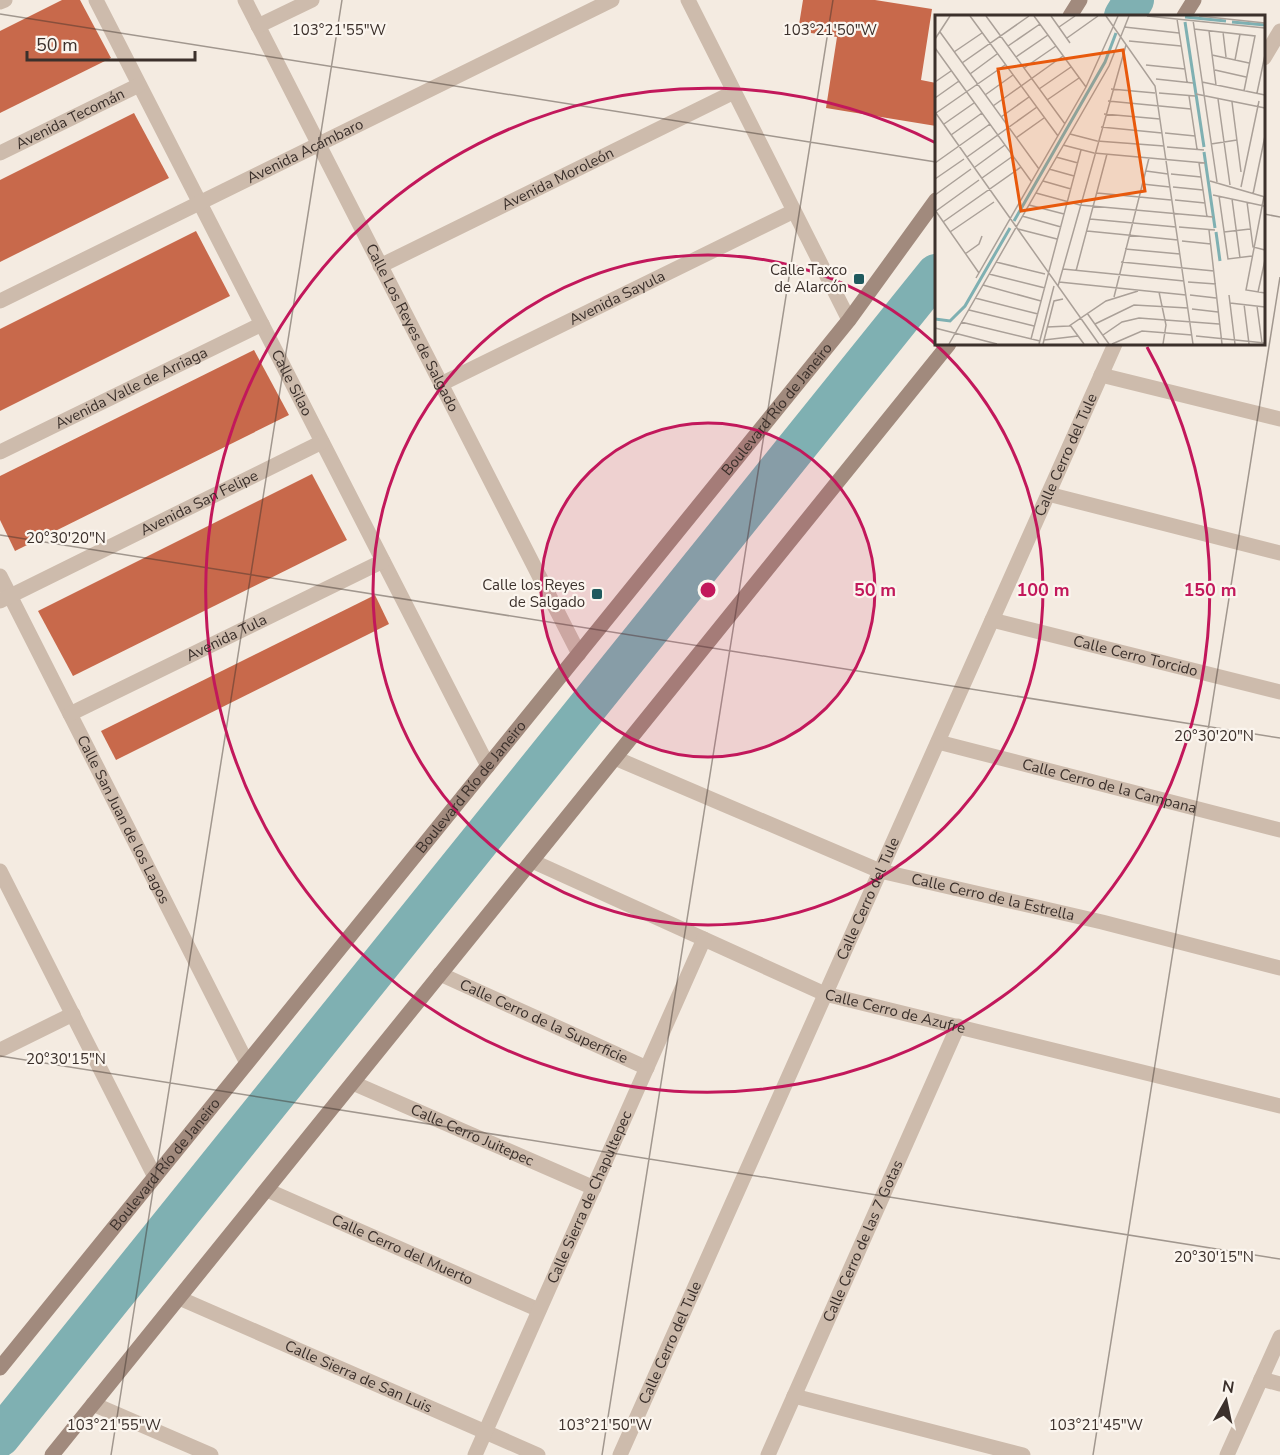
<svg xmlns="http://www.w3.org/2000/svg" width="1280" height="1455" font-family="'Nunito Sans',sans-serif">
<rect width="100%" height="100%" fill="#f4ebe1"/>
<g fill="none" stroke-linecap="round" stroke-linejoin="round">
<g stroke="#7fb0b2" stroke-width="40">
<polyline points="1124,16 1134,0"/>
<polyline points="0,1437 936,274"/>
</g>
</g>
<g fill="#c8694b">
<polygon points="62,0 80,0 111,58 0,113 0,31"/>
<polygon points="803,0 875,0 932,9 921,80 936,83 936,126 826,108 837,37 798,31"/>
<polygon points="134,113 169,178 0,262 0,180"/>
<polygon points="196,231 230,296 0,411 0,329"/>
<polygon points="254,350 289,415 15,551 0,520 0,476"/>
<polygon points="312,474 347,540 73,676 38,611"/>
<polygon points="375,595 389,624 116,760 101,731"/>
</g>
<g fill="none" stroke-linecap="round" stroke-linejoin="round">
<g stroke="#cdbbac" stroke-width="15">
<path id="s1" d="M96,0L488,766"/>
<path id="s2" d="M245,0L579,654"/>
<polyline points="688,0 849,320"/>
<polyline points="0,2 5,0"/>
<polyline points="258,26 312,0"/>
<polyline points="1264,58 1280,31"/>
<path id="s3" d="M0,153L139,85"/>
<path id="s4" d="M380,266L734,92"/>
<path id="s5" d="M0,301L612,0"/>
<polyline points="1101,375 1280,419"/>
<path id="s6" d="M441,384L794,211"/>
<path id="s7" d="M0,452L262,324"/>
<polyline points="1048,494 1280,553"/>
<path id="s8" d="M0,576L247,1063"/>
<path id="s9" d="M0,601L322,442"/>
<path id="s10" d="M992,620L1280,692"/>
<path id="s11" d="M70,714L383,561"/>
<path id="s12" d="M938,742L1280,830"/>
<path id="s13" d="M615,758L880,871L1102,922L1280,968"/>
<path id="s14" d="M532,861L825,994L1280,1106"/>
<polyline points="0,871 155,1177"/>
<path id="s15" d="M440,974L647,1068"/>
<polyline points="0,1050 73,1014"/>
<path id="s16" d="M353,1083L594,1188"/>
<path id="s17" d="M267,1190L539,1310"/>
<path id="s18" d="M179,1298L538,1455"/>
<polyline points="1261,1379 1280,1384"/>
<polyline points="794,1396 1023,1455"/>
<polyline points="93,1404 211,1455"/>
<path id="s19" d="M475,1455L704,939"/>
<path id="s20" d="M620,1455L1115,344"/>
<path id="s21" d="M768,1455L958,1026"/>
<polyline points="1227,1455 1280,1337"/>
</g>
<g stroke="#a18a7d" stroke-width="15">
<polyline points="1070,16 1080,0"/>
<polyline points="1184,16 1194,0"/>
<path id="s22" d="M0,1368L849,320L936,200"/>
<polyline points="52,1455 949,344"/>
</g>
</g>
<path fill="none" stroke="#3b302b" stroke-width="1.5" stroke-opacity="0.45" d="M0,14L936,162M1264,214L1280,217M0,535L1280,738M0,1056L1280,1259M111,1455L342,0M602,1455L833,0M1093,1455L1280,277"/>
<circle cx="708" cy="590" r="167" fill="#c2185b" fill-opacity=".12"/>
<g fill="none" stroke="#c2185b" stroke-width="3">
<circle cx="708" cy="590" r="167"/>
<circle cx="708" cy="590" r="335"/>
<path d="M1147 347A502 502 0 1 1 936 143"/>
</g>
<g fill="#1f5a5e" stroke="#fbf5ee" stroke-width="2">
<rect x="853" y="273" width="12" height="12" rx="3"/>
<rect x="591" y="588" width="12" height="12" rx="3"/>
</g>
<g text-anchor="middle" stroke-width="4.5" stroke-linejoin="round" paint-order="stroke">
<g font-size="15" fill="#3b302b" stroke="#fbf5ee">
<text dy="5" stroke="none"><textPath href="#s3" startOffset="78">Avenida Tecomán</textPath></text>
<text dy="5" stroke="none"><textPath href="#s5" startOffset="340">Avenida Acámbaro</textPath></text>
<text dy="5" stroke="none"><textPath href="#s4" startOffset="198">Avenida Moroleón</textPath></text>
<text dy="5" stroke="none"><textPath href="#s6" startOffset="196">Avenida Sayula</textPath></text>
<text dy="5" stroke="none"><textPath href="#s2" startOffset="368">Calle Los Reyes de Salgado</textPath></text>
<text dy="5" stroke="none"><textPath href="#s1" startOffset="430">Calle Silao</textPath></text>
<text dy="5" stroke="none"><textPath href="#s7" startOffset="146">Avenida Valle de Arriaga</textPath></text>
<text dy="5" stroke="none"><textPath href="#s22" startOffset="1234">Boulevard Río de Janeiro</textPath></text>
<text dy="5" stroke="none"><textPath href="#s20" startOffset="1095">Calle Cerro del Tule</textPath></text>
<text dy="5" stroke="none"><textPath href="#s9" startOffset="222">Avenida San Felipe</textPath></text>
<text dy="5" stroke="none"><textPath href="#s11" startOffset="174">Avenida Tula</textPath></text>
<text dy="5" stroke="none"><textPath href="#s10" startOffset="148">Calle Cerro Torcido</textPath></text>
<text dy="5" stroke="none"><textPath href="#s12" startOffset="177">Calle Cerro de la Campana</textPath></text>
<text dy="5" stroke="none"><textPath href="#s22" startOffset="748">Boulevard Río de Janeiro</textPath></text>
<text dy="5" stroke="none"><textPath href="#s8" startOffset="273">Calle San Juan de los Lagos</textPath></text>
<text dy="5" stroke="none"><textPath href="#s13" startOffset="404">Calle Cerro de la Estrella</textPath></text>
<text dy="5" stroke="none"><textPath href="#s20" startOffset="609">Calle Cerro del Tule</textPath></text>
<text dy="5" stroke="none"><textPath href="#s14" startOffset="394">Calle Cerro de Azufre</textPath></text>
<text dy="5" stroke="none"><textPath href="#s15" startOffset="114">Calle Cerro de la Superficie</textPath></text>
<text dy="5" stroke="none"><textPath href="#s16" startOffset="130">Calle Cerro Juitepec</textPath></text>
<text dy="5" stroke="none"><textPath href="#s22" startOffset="262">Boulevard Río de Janeiro</textPath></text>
<text dy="5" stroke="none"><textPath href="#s19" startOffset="282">Calle Sierra de Chapultepec</textPath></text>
<text dy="5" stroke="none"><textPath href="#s21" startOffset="234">Calle Cerro de las 7 Gotas</textPath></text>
<text dy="5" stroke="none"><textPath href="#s17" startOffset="148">Calle Cerro del Muerto</textPath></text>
<text dy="5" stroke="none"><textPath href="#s20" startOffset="123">Calle Cerro del Tule</textPath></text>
<text dy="5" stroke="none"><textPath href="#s18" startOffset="196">Calle Sierra de San Luis</textPath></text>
</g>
<g font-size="15" fill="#3b302b" stroke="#fbf5ee" text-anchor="end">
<text x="847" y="275">Calle Taxco<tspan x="847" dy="17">de Alarcón</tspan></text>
<text x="585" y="590">Calle los Reyes<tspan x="585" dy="17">de Salgado</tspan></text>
</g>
</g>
<g transform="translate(935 15)">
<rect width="330" height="330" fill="#f4ebe1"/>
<path fill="none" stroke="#7fb0b2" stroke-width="3" d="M250,2L291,6M250,7L269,132M297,7L330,10M269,137L280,213M79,206L170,47L181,18M281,217L285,246M0,304L15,306L30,291L75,213"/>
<path fill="none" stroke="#aaa098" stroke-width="1.5" d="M35,1L123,121M51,1L130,109M99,1L151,72M116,1L135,28M171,1L220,71L258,329M212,1L330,13M264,1L330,8M242,4L252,67M258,5L282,167M124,12L140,1M189,12L244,18M259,14L320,21L309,76M274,16L281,70M5,17L104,154M288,17L291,42M132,23L163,1M0,24L15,1M194,26L246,31M73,31L105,9M0,33L96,166M19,37L47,18M277,40L314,48M81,42L113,20M300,45L305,19M27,48L94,1M211,50L250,54M89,53L121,31M280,55L311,62M35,59L62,39M221,64L258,68M0,67L16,56M267,67L330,80M104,74L136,52M176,74L220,78M224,78L260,81M322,78L330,40M261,79L330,93M50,80L78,60M254,81L262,134M0,83L24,66M283,84L295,170M112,85L144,63M173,86L256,94M297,87L306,157M58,91L128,41M0,97L164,329M1,98L70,50M169,99L225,104M66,102L94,82M9,109L39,88M166,112L227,118M230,118L260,121M135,119L162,126L229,131M16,120L47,98M81,123L109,103M276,129L302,125M128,130L159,138L270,148M232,132L269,135M32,142L102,92M121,142L143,148M0,148L55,109M264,148L272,202M40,152L70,130M114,154L139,161M211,156L233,159M236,159L266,162M47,163L78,141M0,164L29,144M108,166L136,174M275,166L330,182M207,169L235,172M238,172L268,175M306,172L324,86M101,178L145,190L278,202M162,178L236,185M318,179L330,121M0,180L36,154M278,180L329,191M284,181L293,244L317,241M329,181L311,275L330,278M297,184L305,243M240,185L270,188M312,187L318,232L330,235M94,190L129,199M0,195L44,258M1,196L44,165M87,201L126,212M155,204L241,212M8,207L86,152M244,212L280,215M83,214L122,224M274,215L287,329M152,216L243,225M15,217L59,187M289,217L315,214M247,226L276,229M190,234L245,239M30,239L44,229L47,221M61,247L110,259M186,247L279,256M128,254L249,266M141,256L172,139M54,259L110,273M41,263L151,72L183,1M124,267L251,280M253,267L281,269M48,270L106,286M123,271L191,30M224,277L231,310L228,329M323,277L330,245M255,280L281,283M294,280L300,329M179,282L214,143M40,283L103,299M295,288L330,292M309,289L314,329M322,291L327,328M257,294L283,297M34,295L99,311M152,298L174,329M26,307L105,326M160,309L199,290L253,293M135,310L149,329M112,312L134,311L171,286L203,276M0,313L62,329M168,320L187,307L204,303L284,309M261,321L330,328M96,324L146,135M109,325L143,321M14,329L174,51L194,1M104,329L119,271M108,329L119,286L128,284M177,329L207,316L257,320"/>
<path fill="#e8590c" fill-opacity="0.15" stroke="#e8590c" stroke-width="3" d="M188,35L210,176L86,196L63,54Z"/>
<rect width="330" height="330" fill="none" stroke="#3b302b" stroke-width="3"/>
</g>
<g font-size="15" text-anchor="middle" fill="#3b302b" stroke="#fbf5ee" stroke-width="4.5" stroke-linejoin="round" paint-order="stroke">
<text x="339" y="35">103°21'55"W</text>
<text x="830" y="35">103°21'50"W</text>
<text x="66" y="543">20°30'20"N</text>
<text x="1214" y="741">20°30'20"N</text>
<text x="66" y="1064">20°30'15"N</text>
<text x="1214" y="1262">20°30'15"N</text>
<text x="114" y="1430">103°21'55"W</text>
<text x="605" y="1430">103°21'50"W</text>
<text x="1096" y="1430">103°21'45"W</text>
</g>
<circle cx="708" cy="590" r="9" fill="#c2185b" stroke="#fbf5ee" stroke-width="3"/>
<g font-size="18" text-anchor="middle" font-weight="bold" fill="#c2185b" stroke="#fbf5ee" stroke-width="4.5" stroke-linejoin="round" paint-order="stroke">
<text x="875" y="596">50 m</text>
<text x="1043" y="596">100 m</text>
<text x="1210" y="596">150 m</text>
</g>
<g transform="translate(1226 1401) rotate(9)" stroke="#fbf5ee" stroke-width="4.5" paint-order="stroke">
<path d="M0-4.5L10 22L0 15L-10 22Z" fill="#3b302b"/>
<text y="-9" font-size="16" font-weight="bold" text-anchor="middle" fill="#3b302b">N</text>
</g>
<path d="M27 51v9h168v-9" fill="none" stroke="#3b302b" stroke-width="3"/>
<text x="36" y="51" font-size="18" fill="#3b302b" stroke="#fbf5ee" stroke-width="4.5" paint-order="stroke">50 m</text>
</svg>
